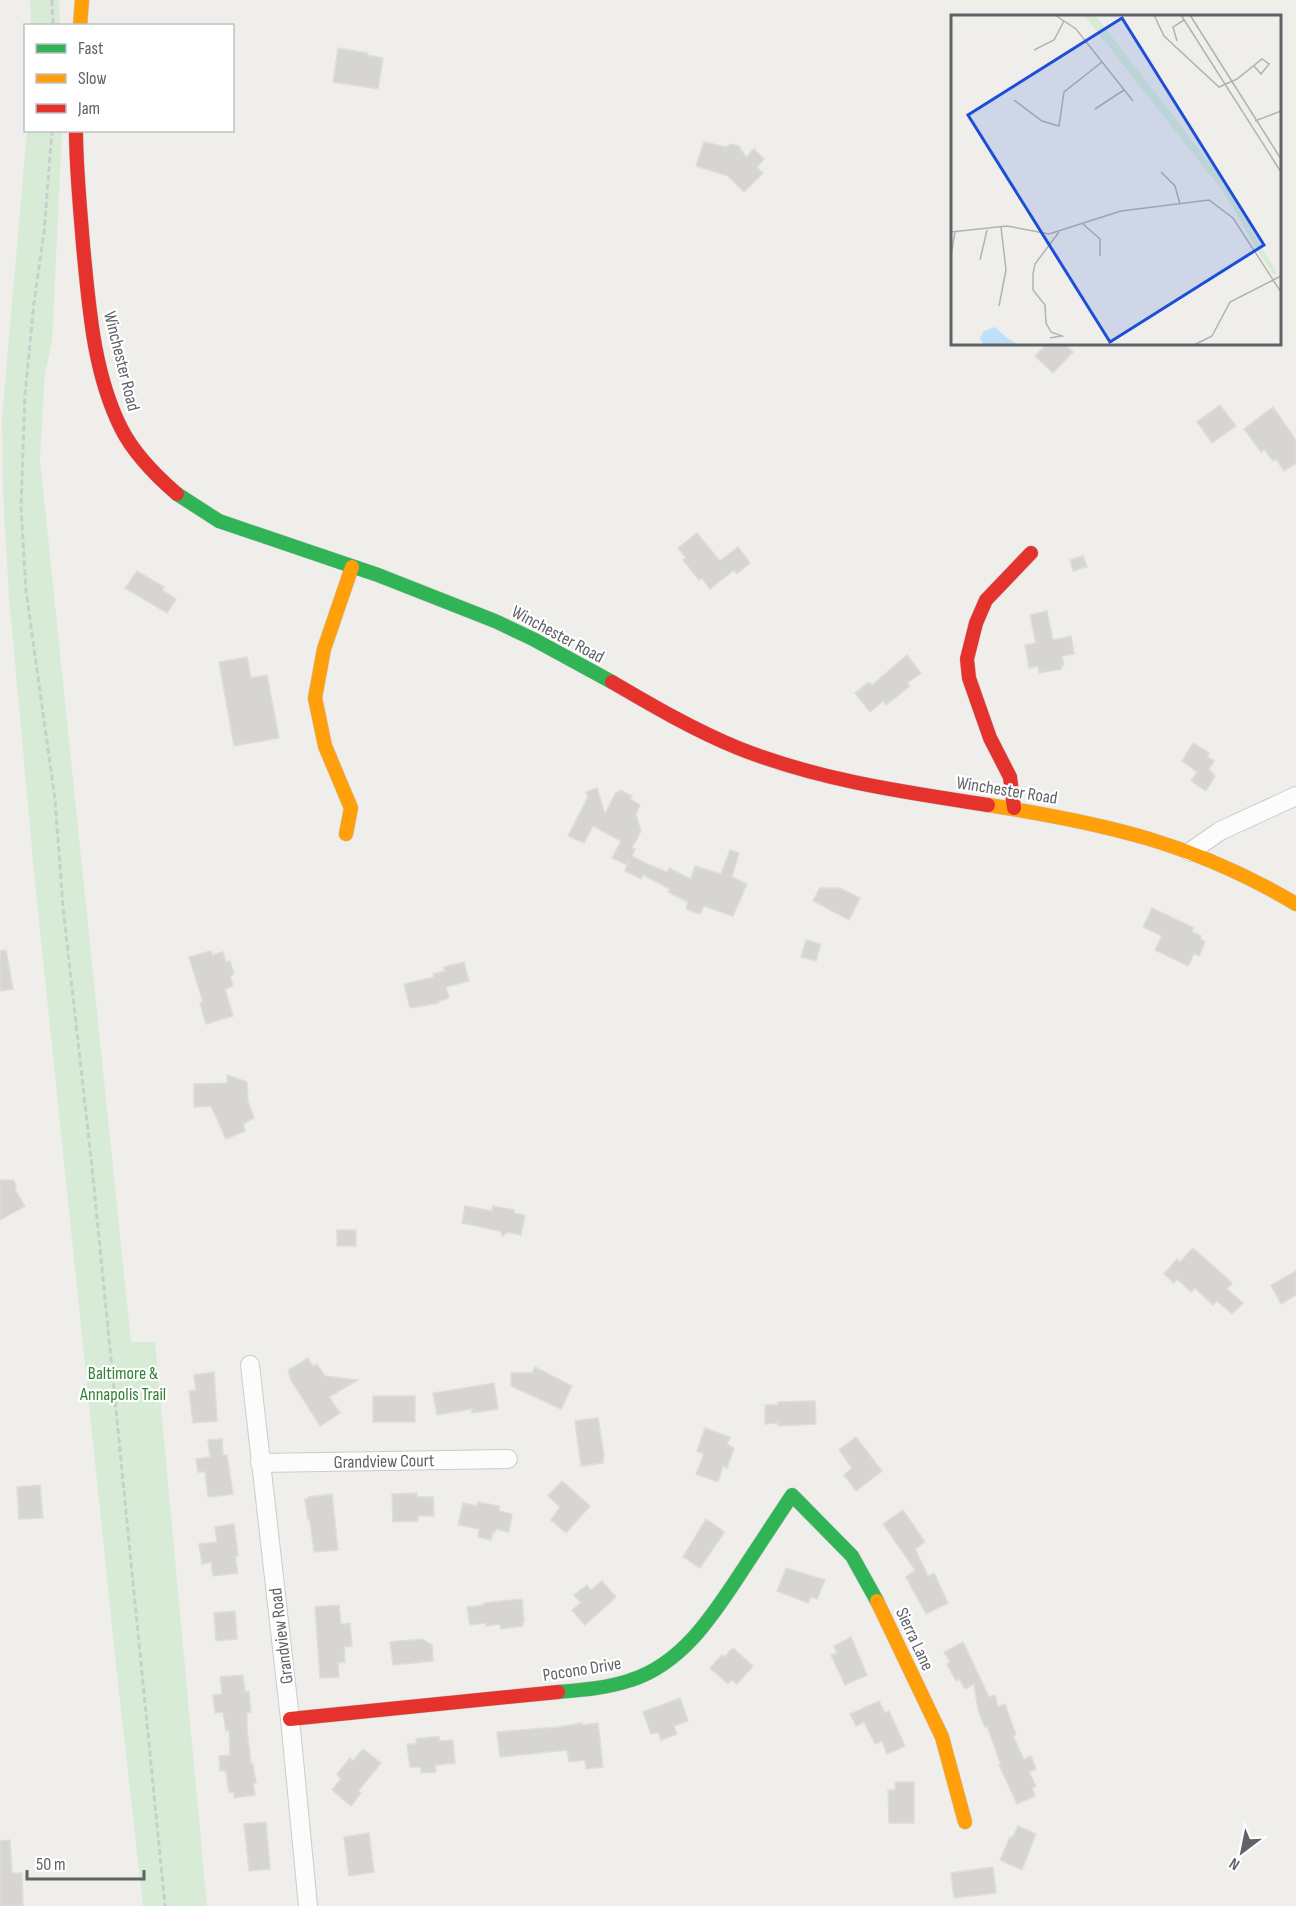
<svg xmlns="http://www.w3.org/2000/svg" width="1296" height="1906" font-family="'Sofia Sans Condensed',sans-serif">
<rect width="100%" height="100%" fill="#efeeea"/>
<g fill="#d8ebd6">
<polygon points="30,0 59,0 60,25 31,25"/>
<polygon points="27,131 62,131 52,342 45,373 40,459 131,1342 155,1342 207,1906 143,1906 116,1665 35,882 9,597 3,495 2,418"/>
</g>
<g fill="#d6d5d3" stroke="#deddd9" stroke-width="1.5">
<polygon points="338,48 368,53 367,55 383,58 378,89 333,82"/>
<polygon points="704,142 726,147 731,144 739,146 746,157 754,149 764,159 757,167 763,173 744,192 728,176 696,166"/>
<polygon points="1047,344 1064,344 1073,352 1053,373 1035,356"/>
<polygon points="1220,405 1236,426 1212,443 1197,422"/>
<polygon points="1273,407 1296,440 1296,463 1284,471 1276,459 1273,461 1264,449 1261,452 1244,429"/>
<polygon points="697,533 720,561 738,547 750,563 737,574 734,570 710,589 702,578 699,580 683,560 686,558 678,548"/>
<polygon points="1083,556 1087,567 1073,571 1070,560"/>
<polygon points="137,571 164,587 162,590 176,599 167,613 125,588"/>
<polygon points="1047,611 1053,640 1071,636 1074,654 1062,656 1064,665 1061,666 1062,669 1039,673 1038,666 1029,668 1025,645 1036,643 1030,615"/>
<polygon points="907,655 921,673 907,683 910,686 886,705 883,701 870,712 855,693 869,682 872,685"/>
<polygon points="247,657 251,678 267,675 279,738 234,746 219,662"/>
<polygon points="1193,743 1209,753 1207,757 1214,761 1209,769 1215,776 1206,791 1191,781 1197,772 1182,761"/>
<polygon points="597,788 605,814 616,792 618,793 620,790 632,796 630,799 640,805 636,814 641,831 632,848 635,849 632,856 647,864 667,872 669,868 691,879 695,866 721,874 730,850 739,853 732,877 747,884 733,916 704,906 700,914 686,909 688,902 668,892 670,889 643,875 641,879 625,871 629,860 627,865 612,858 621,841 593,826 584,843 568,836 588,797 586,792"/>
<polygon points="820,888 840,888 860,898 849,920 813,901"/>
<polygon points="1152,908 1194,928 1192,932 1201,936 1200,939 1205,942 1199,956 1194,954 1188,966 1155,950 1162,936 1143,927"/>
<polygon points="806,940 821,944 816,961 801,957"/>
<polygon points="6,950 13,989 0,991 0,951"/>
<polygon points="211,951 212,955 223,952 226,962 230,961 234,974 230,976 233,986 225,989 233,1016 206,1024 200,1003 203,1002 189,957"/>
<polygon points="464,962 469,981 446,987 449,998 439,1001 439,1003 410,1008 404,984 434,977 433,974 445,971 444,967"/>
<polygon points="227,1075 247,1082 248,1101 254,1118 243,1124 245,1131 226,1139 211,1106 194,1107 194,1084 227,1083"/>
<polygon points="0,1180 13,1180 16,1185 15,1190 25,1206 0,1220"/>
<polygon points="465,1206 492,1211 493,1206 514,1210 514,1213 525,1215 521,1235 507,1232 503,1236 500,1231 462,1223"/>
<rect x="337" y="1230" width="19" height="16"/>
<polygon points="1193,1248 1232,1283 1227,1289 1243,1303 1232,1314 1217,1301 1213,1305 1195,1288 1191,1292 1177,1279 1174,1283 1164,1274 1177,1259 1180,1262"/>
<polygon points="1296,1271 1296,1295 1281,1304 1271,1285"/>
<polygon points="308,1358 313,1366 317,1364 325,1376 358,1380 329,1397 340,1413 320,1426 291,1380 288,1370"/>
<polygon points="535,1367 572,1386 561,1409 511,1386 511,1373 532,1373"/>
<polygon points="214,1372 217,1421 193,1423 189,1391 196,1390 194,1375"/>
<polygon points="494,1383 498,1409 472,1413 472,1409 437,1415 433,1393"/>
<rect x="373" y="1396" width="42" height="26"/>
<polygon points="815,1401 816,1424 778,1426 778,1423 765,1424 765,1405 778,1405 778,1402"/>
<polygon points="598,1418 604,1455 603,1463 581,1466 575,1421"/>
<polygon points="705,1428 730,1437 727,1444 734,1448 727,1468 723,1466 718,1482 696,1474 704,1454 697,1451"/>
<polygon points="856,1437 882,1471 856,1491 844,1475 852,1468 839,1450"/>
<polygon points="222,1439 223,1455 227,1455 233,1494 208,1497 205,1472 198,1472 196,1459 210,1457 208,1440"/>
<polygon points="562,1481 590,1506 566,1533 551,1520 560,1507 548,1496"/>
<polygon points="40,1485 43,1518 19,1519 17,1487"/>
<polygon points="417,1493 417,1497 433,1497 434,1516 418,1516 418,1521 393,1522 392,1494"/>
<polygon points="332,1494 338,1550 314,1552 310,1520 308,1520 305,1499 308,1499 308,1497"/>
<polygon points="478,1502 499,1506 499,1511 512,1514 509,1532 496,1529 495,1532 493,1531 491,1540 478,1537 479,1529 458,1525 463,1503 477,1506"/>
<polygon points="903,1510 925,1542 915,1549 928,1576 934,1573 948,1603 926,1614 906,1577 915,1570 883,1524"/>
<polygon points="706,1519 723,1531 724,1533 700,1568 683,1557"/>
<polygon points="234,1524 238,1556 235,1556 238,1573 213,1576 211,1562 202,1564 199,1544 217,1542 215,1527"/>
<polygon points="786,1568 825,1580 817,1599 811,1597 808,1603 777,1591"/>
<polygon points="602,1581 616,1597 585,1625 572,1610 581,1603 574,1595 587,1585 591,1590"/>
<polygon points="522,1599 524,1622 522,1623 523,1626 501,1629 500,1624 486,1626 486,1623 470,1625 467,1607 484,1605 484,1603"/>
<polygon points="339,1605 341,1624 350,1623 352,1646 344,1647 345,1662 338,1663 339,1677 320,1678 315,1607"/>
<polygon points="235,1611 237,1639 216,1641 214,1613"/>
<polygon points="851,1637 867,1675 845,1685 831,1655 837,1653 834,1646"/>
<polygon points="423,1639 432,1645 433,1661 393,1665 390,1642"/>
<polygon points="963,1642 989,1697 995,1695 998,1707 1005,1704 1016,1735 1013,1736 1024,1759 1031,1756 1036,1769 1029,1772 1036,1786 1032,1788 1035,1796 1017,1804 999,1765 1001,1765 987,1726 985,1727 978,1710 974,1684 965,1689 959,1679 956,1681 947,1664 950,1662 944,1652"/>
<polygon points="733,1648 753,1666 737,1684 731,1680 728,1684 710,1668 722,1655 724,1657"/>
<polygon points="243,1675 245,1692 249,1691 251,1712 247,1712 247,1729 251,1764 253,1764 256,1783 253,1783 255,1795 234,1798 234,1792 229,1792 226,1771 220,1771 219,1756 230,1755 229,1730 226,1731 223,1712 215,1713 213,1695 222,1694 220,1677"/>
<polygon points="680,1698 688,1721 674,1726 677,1734 661,1740 658,1732 651,1734 643,1712"/>
<polygon points="879,1701 885,1713 889,1711 905,1746 887,1754 882,1741 875,1744 864,1722 856,1726 850,1714"/>
<polygon points="582,1723 582,1725 598,1723 603,1767 586,1769 585,1760 569,1762 567,1750 500,1757 497,1732 558,1727"/>
<polygon points="433,1737 439,1737 439,1741 453,1740 455,1763 435,1765 436,1772 421,1773 421,1767 410,1767 407,1744 417,1744 416,1739"/>
<polygon points="363,1749 381,1763 358,1791 361,1793 351,1806 332,1790 341,1779 337,1774 350,1758 353,1761"/>
<polygon points="895,1782 914,1782 914,1823 889,1823 888,1790 895,1790"/>
<polygon points="266,1822 270,1869 249,1871 244,1824"/>
<polygon points="1018,1826 1036,1834 1022,1870 1000,1860 1010,1837 1012,1838"/>
<polygon points="369,1833 374,1872 349,1876 344,1837"/>
<polygon points="10,1840 12,1873 22,1873 23,1906 0,1906 0,1841"/>
<polygon points="993,1867 996,1893 954,1898 951,1873"/>
</g>
<g fill="none" stroke-linecap="round" stroke-linejoin="round">
<g stroke="#cbcccc" stroke-width="20">
<g id="street">
<polyline points="1190,852 1220,831 1296,796"/>
<polyline points="250,1365 290,1719 308,1906"/>
<polyline points="260,1463 508,1459"/>
</g>
</g>
<g stroke="#cacacb" stroke-width="15">
<g id="fast">
<polyline points="177,494 219,521 378,575 495,621 533,639 612,682"/>
<path d="M558,1692C582,1690 608,1688 631,1680C684,1663 715,1612 744,1568C760,1544 776,1519 792,1495L852,1556L877,1601"/>
</g>
</g>
<g stroke="#cacacb" stroke-width="15">
<g id="slow">
<polyline points="80,26 82,0"/>
<path d="M988,805C1104,823 1194,843 1296,904"/>
<polyline points="346,834 351,808 325,746 315,698 324,649 352,567"/>
<polyline points="877,1601 942,1737 965,1822"/>
</g>
</g>
<g stroke="#cacacb" stroke-width="15">
<g id="jam">
<path d="M76,130C76,168 80,206 83,245C89,306 93,372 121,428C134,454 155,475 177,494"/>
<path d="M612,682C653,706 694,730 738,748C818,780 903,792 988,805"/>
<polyline points="1014,808 1010,777 990,738 969,678 967,659 976,623 986,600 1031,553"/>
<polyline points="290,1719 558,1692"/>
</g>
</g>
<g stroke="#cacfcc" stroke-width="3" stroke-dasharray="6 3" stroke-linecap="butt">
<polyline points="52,0 53,26"/>
<polyline points="52,130 44,232 34,303 25,394 21,508 26,591 55,799 63,907 92,1167 165,1906"/>
</g>
<use href="#street" stroke="#fdfcfc" stroke-width="18"/>
<use href="#fast" stroke="#30b455" stroke-width="14"/>
<use href="#slow" stroke="#ff9f0a" stroke-width="14"/>
<use href="#jam" stroke="#e5322d" stroke-width="14"/>
</g>
<g text-anchor="middle" stroke-width="4.5" stroke-linejoin="round" paint-order="stroke">
<g font-size="18" fill="#5f6368" stroke="#fff">
<text transform="translate(122 361) rotate(76)" y="6">Winchester Road</text>
<text transform="translate(558 634) rotate(28)" y="6">Winchester Road</text>
<text transform="translate(1007 790) rotate(9)" y="6">Winchester Road</text>
<text transform="translate(384 1461) rotate(-1)" y="6">Grandview Court</text>
<text transform="translate(281 1636) rotate(-97)" y="6">Grandview Road</text>
<text transform="translate(915 1639) rotate(65)" y="6">Sierra Lane</text>
<text transform="translate(582 1669) rotate(-9)" y="6">Pocono Drive</text>
</g>
<g font-size="18" fill="#348238" stroke="#fff">
<text x="123" y="1379">Baltimore &amp;<tspan x="123" dy="21">Annapolis Trail</tspan></text>
</g>
</g>
<g transform="translate(951 15)">
<rect width="330" height="330" fill="#efeeea"/>
<path d="M133,0H144L268,160L326,258L323,260L305,233L274,179Z" fill="#d8ebd6"/>
<path d="M44,312L56,323L69,330H32L29,323L33,316Z" fill="#bfe0f9"/>
<path fill="none" stroke="#b1b2b2" stroke-width="1.5" d="M104,0L125,14L182,86M203,0L213,21L268,72L286,64L311,44L318,49L310,59L303,51M230,0L330,157M239,0L330,144M226,26L222,12L233,5M83,35L103,25L113,6M63,85L91,106L108,111L113,77L151,47M144,94L173,75M304,106L330,96M210,157L224,171L229,189M132,209L149,224V241M0,217L56,211L98,219L170,196L258,185L282,203L330,277M0,240L4,217M29,245L36,215M48,291L55,255L50,212M99,323L111,321L100,317L95,308L94,290L82,275V259L84,249L108,217M243,330L261,321L279,287L330,261"/>
<path fill="#1d4ed8" fill-opacity="0.15" stroke="#1d4ed8" stroke-width="3" d="M171,3L313,230L159,327L17,100Z"/>
<rect width="330" height="330" fill="none" stroke="#5f6368" stroke-width="3"/>
</g>
<rect x="24" y="24" width="210" height="108" fill="#ffffff" stroke="#bfc1c3" stroke-width="1.5"/>
<rect x="36" y="44" width="30" height="9" fill="#30b455" stroke="#bfc1c3" stroke-width="1.5"/>
<text x="78" y="54" font-size="18" fill="#5f6368">Fast</text>
<rect x="36" y="74" width="30" height="9" fill="#ff9f0a" stroke="#bfc1c3" stroke-width="1.5"/>
<text x="78" y="84" font-size="18" fill="#5f6368">Slow</text>
<rect x="36" y="104" width="30" height="9" fill="#e5322d" stroke="#bfc1c3" stroke-width="1.5"/>
<text x="78" y="114" font-size="18" fill="#5f6368">Jam</text>
<g transform="translate(1242 1852) rotate(212)" stroke="#ffffff" stroke-width="4.5" paint-order="stroke">
<path d="M0-4.5L10 22L0 15L-10 22Z" fill="#5f6368"/>
<text y="-9" font-size="16" font-weight="bold" text-anchor="middle" fill="#5f6368">N</text>
</g>
<path d="M27 1870v9h117v-9" fill="none" stroke="#5f6368" stroke-width="3"/>
<text x="36" y="1870" font-size="18" fill="#5f6368" stroke="#ffffff" stroke-width="4.5" paint-order="stroke">50 m</text>
</svg>
